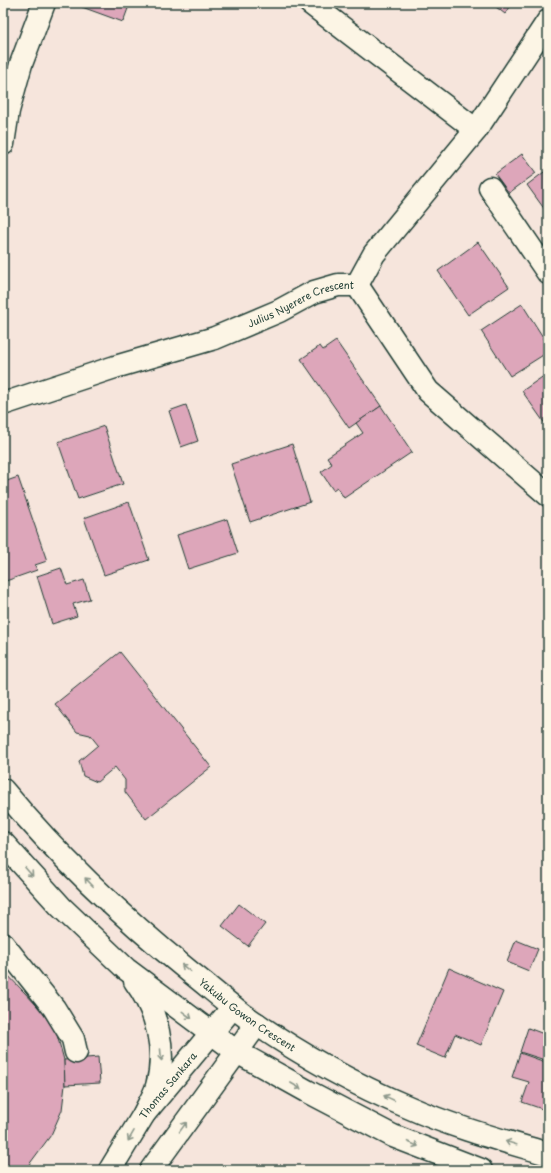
<svg xmlns="http://www.w3.org/2000/svg" width="551" height="1173" font-family="'Playpen Sans',sans-serif">
<rect width="100%" height="100%" fill="#f6e5dc"/>
<filter id="ink" filterUnits="userSpaceOnUse"><feTurbulence type="fractalNoise" baseFrequency=".025" numOctaves="2"/><feDisplacementMap in="SourceGraphic" scale="8" xChannelSelector="R" yChannelSelector="G"/><feConvolveMatrix kernelMatrix="1 2 1 2 8 2 1 2 1" color-interpolation-filters="sRGB"/></filter>
<g filter="url(#ink)">
<g fill="#dda6ba" stroke="#1f3d34">
<polygon points="84,3 130,3 123,22 82,7"/>
<polygon points="491,3 513,3 505,14"/>
<polygon points="522,154 536,173 509,193 495,174"/>
<polygon points="548,169 548,214 527,185"/>
<polygon points="478,242 509,287 468,315 438,271"/>
<polygon points="522,304 548,345 548,352 510,376 481,331"/>
<polygon points="336,341 381,406 349,428 301,359 320,346 323,350"/>
<polygon points="548,373 548,428 522,391"/>
<polygon points="186,405 198,441 181,447 169,411"/>
<polygon points="381,406 412,452 344,498 337,487 333,490 321,472 332,464 327,457 363,433 356,423"/>
<polygon points="104,426 123,484 78,499 58,442"/>
<polygon points="292,444 310,502 250,522 231,464"/>
<polygon points="18,477 47,561 35,565 37,570 3,582 3,478 4,482"/>
<polygon points="129,502 149,560 104,575 84,518"/>
<polygon points="227,519 238,553 188,569 177,535"/>
<polygon points="61,568 67,585 84,580 90,599 73,604 77,616 52,624 37,576"/>
<polygon points="120,652 211,767 146,819 125,792 125,780 115,767 97,782 83,776 79,761 98,745 90,735 77,732 55,704"/>
<polygon points="239,904 265,924 248,946 222,926"/>
<polygon points="516,940 538,949 529,971 507,962"/>
<polygon points="449,968 503,992 481,1045 455,1034 445,1058 416,1046"/>
<polygon points="3,970 42,1011 57,1035 64,1060 65,1085 62,1110 51,1135 25,1170 3,1170"/>
<polygon points="548,1022 548,1061 520,1052 528,1028 544,1034"/>
<polygon points="520,1053 548,1063 548,1111 522,1102 529,1082 512,1077"/>
<polygon points="98,1057 100,1083 65,1085 64,1060"/>
</g>
<g fill="none" stroke-linecap="round" stroke-linejoin="round">
<g stroke="#1f3d34" stroke-width="25">
<g id="minor">
<polyline points="310,3 476,130"/>
<polyline points="3,144 8,111 21,64 44,3"/>
<polyline points="490,188 548,273"/>
<polyline points="357,285 428,391 548,495"/>
<path id="s1" d="M3,404L115,367L215,338L279,311L314,292L338,285H357L374,254L476,130L548,21"/>
<polyline points="3,944 54,1008 73,1039 76,1052"/>
<path id="s2" d="M110,1170L144,1114L233,1007"/>
<polyline points="151,1170 257,1024"/>
</g>
</g>
<g stroke="#1f3d34" stroke-width="25">
<g id="major">
<path id="s3" d="M3,790C59,857 122,917 190,972C208,986 226,1002 245,1016C295,1051 351,1083 408,1107C453,1127 501,1140 548,1154"/>
<polyline points="3,843 61,907 126,969 237,1052 307,1091 393,1136 481,1170"/>
<path d="M135,981C157,1011 167,1050 157,1086C154,1096 148,1105 144,1114"/>
</g>
</g>
<use href="#minor" stroke="#fcf5e5" stroke-width="22"/>
<use href="#major" stroke="#fcf5e5" stroke-width="22"/>
</g>
<defs><path id="oneway-shaft" d="M-6 0H5M1.5-3L5.5 0L1.5 3" fill="none" stroke-width="1.6" stroke-linecap="round" stroke-linejoin="round"/></defs>
<g stroke="#8e998c">
<use href="#oneway-shaft" transform="translate(29 872) rotate(48)"/>
<use href="#oneway-shaft" transform="translate(89 882) rotate(-134)"/>
<use href="#oneway-shaft" transform="translate(186 968) rotate(-141)"/>
<use href="#oneway-shaft" transform="translate(187 1015) rotate(37)"/>
<use href="#oneway-shaft" transform="translate(161 1055) rotate(85)"/>
<use href="#oneway-shaft" transform="translate(296 1086) rotate(30)"/>
<use href="#oneway-shaft" transform="translate(389 1098) rotate(-155)"/>
<use href="#oneway-shaft" transform="translate(183 1127) rotate(-54)"/>
<use href="#oneway-shaft" transform="translate(131 1136) rotate(120)"/>
<use href="#oneway-shaft" transform="translate(511 1143) rotate(-163)"/>
<use href="#oneway-shaft" transform="translate(413 1144) rotate(23)"/>
</g>
</g>
<g text-anchor="middle" stroke-width="4" stroke-linejoin="round" paint-order="stroke">
<g font-size="10" fill="#1f3d34" stroke="#fcf5e5">
<text dy="4" stroke="none"><textPath href="#s1" startOffset="315">Julius Nyerere Crescent</textPath></text>
<text dy="4" stroke="none"><textPath href="#s3" startOffset="333">Yakubu Gowon Crescent</textPath></text>
<text dy="4" stroke="none"><textPath href="#s2" startOffset="103">Thomas Sankara</textPath></text>
</g>
</g>
<rect width="551" height="1173" fill="none" stroke="#fcf5e5" stroke-width="16"/>
<rect x="8" y="8" width="535" height="1157" fill="none" stroke="#1f3d34" stroke-width="1.5" filter="url(#ink)"/>
</svg>
